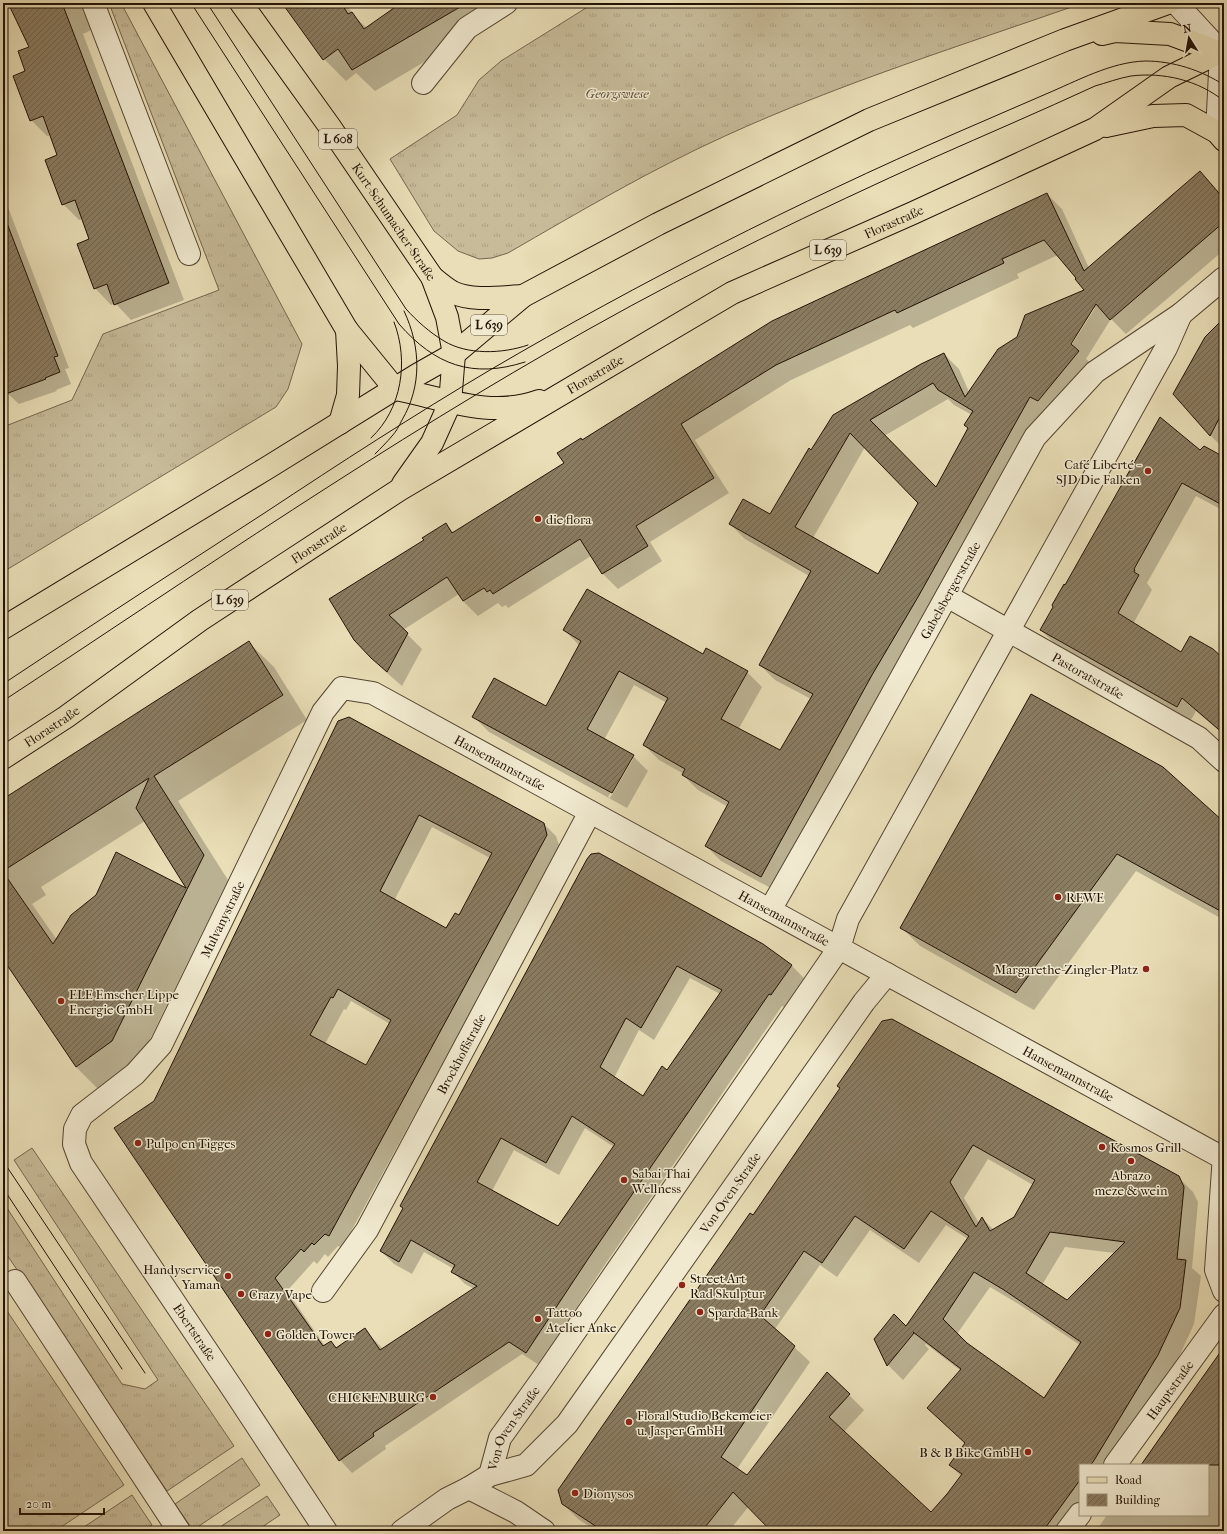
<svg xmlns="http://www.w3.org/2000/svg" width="1227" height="1534" font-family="'IM FELL French Canon',serif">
<defs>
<pattern id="grass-tufts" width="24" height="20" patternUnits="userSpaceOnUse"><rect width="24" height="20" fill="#c7bb99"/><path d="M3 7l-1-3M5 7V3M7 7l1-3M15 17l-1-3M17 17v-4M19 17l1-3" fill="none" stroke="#aba082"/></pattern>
<pattern id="building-hatch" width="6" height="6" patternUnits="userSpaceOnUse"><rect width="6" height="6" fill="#8a7c61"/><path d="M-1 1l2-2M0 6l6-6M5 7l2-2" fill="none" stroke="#70644e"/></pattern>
</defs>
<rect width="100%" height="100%" fill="#e9deb7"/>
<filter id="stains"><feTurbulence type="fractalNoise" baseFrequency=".005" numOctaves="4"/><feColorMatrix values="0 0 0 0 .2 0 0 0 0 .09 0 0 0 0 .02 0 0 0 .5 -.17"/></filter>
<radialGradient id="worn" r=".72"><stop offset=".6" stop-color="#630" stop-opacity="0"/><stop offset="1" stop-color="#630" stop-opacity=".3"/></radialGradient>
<g fill="url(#grass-tufts)" stroke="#75664e">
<polygon points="109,3 121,3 302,344 288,389 276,407 3,572 3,427 72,400 103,334 219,290"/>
<path d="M594,3H1083C963,45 841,83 725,136C650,170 579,212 508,253L492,258L479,259L458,251L434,231L390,159L457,115L479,80L501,61Z"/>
<polygon points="32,1148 234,1446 167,1491 3,1249 3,1202 122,1384 145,1389 158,1380 14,1160"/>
<polygon points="3,1305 124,1485 55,1531 7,1531 3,1525"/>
<polygon points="242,1458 260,1485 193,1530 175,1504"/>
<polygon points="132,1495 152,1525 142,1531 88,1531 84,1527"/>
<polygon points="267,1496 280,1515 256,1531 214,1531"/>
</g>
<g fill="#0003" fill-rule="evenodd">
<polygon points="9,3 80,3 93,29 83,34 184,300 131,320 115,303 111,305 95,288 91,240 83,219 79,220 63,204 59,156 51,135 47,136 31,120 26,72 31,47"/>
<polygon points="283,3 345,3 356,18 367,28 402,3 521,3 460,41 375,91 356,73 346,81 324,59"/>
<path d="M1200,172L1224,198V250L1126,334L1111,319L1086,359L1094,366L1053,416L776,891L721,861L706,846L728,807L698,790L683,775L684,774L659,760L644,745L667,703L634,685L604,740L633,756L648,771L627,808L489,732L474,717L546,708L580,646L564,630L703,655L747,672L762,687L738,730L780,752L811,699L775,680L760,665L809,576L745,539L730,524L771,515L812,451L944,354L959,369L969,392L1086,290L1078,278L1058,255L1017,274L1019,278L913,328L910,325L791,380L695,440L729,493L650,542L662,561L618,589L603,574L591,556L508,608L506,605L502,607L498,603L478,616L463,601L459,594L403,630L422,649L402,686L387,673L355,640L426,540L445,524L454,533L566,463L582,441L1047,194L1062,209L1089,268ZM1092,308H1095L1069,349L1067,348ZM948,399L954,405L972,415L969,428L936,488L884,436ZM865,447L919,503L878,576L813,538ZM630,759H633L610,798L608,797Z"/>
<polygon points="3,194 69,368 65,369 71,384 56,390 57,391 19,404 7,393 3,381"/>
<polygon points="1224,319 1224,449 1210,435"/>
<polygon points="1200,451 1224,458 1224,511 1196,496 1147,583 1152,590 1133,624 1182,653 1224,660 1224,735 1196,711 1191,720 1055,644 1041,630"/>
<path d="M249,643L274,667L307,720L178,801L228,880L137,1066L101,1092L76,1067L3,958V800ZM145,821L189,890L116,853L97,896L57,940L32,904L46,895L41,887Z"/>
<polygon points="1032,696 1224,823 1224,920 1136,871 1034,1010 920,946 902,928"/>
<path d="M339,721L543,823L556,836L560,848L342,1248L338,1246L328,1257L325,1254L317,1264L314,1261L287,1291L325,1346L331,1342L337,1348L365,1330L383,1349L474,1289L465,1284L453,1272L454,1269L424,1252L412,1274L394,1264L381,1251L588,859L791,965L804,978L784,1007L782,1006L600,1272L539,1365L522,1354L385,1446L386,1449L352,1473L340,1460L155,1102ZM432,827L490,858L459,916L447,930L394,901ZM690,978L720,994L668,1072L643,1098L614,1078L639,1030L654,1040ZM351,1001L390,1024L366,1066L325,1044L344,1009L346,1010ZM585,1128L614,1147L559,1228L492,1191L514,1150L559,1175Z"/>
<path d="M841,1089L1178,1177L1193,1192L1198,1202L1192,1268L1201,1276L1194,1324L1173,1370L1115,1465H1080V1515L1069,1531H772L749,1506L729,1531H596L578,1519L563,1504L753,1217ZM988,1159L1033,1185L1014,1218L994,1230L982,1218L979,1223L964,1198ZM946,1225L968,1239L907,1327L876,1339L888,1365L903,1380L929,1349L925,1345L926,1344L961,1371L928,1408L966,1444L950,1465L961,1476L948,1495L931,1513L844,1432L864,1410L827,1373L747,1476L737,1469L810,1362L775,1329L820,1265L837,1277L870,1230L919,1263ZM1065,1247L1115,1253L1067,1301L1042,1285ZM990,1287L1020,1305L1080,1345L1045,1400L967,1345L957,1334Z"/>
<polygon points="1224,1349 1224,1531 1096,1531 1107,1515 1208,1515 1208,1465 1142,1465"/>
</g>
<g fill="url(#building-hatch)" stroke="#231204" fill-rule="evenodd">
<polygon points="8,3 62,3 169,283 114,305 107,284 94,289 77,244 89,239 75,200 62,205 45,160 57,155 43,116 30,121 13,76 25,71 18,51 29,47"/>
<polygon points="282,3 341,3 348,14 352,12 364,29 401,3 467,3 352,70 338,49 323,60"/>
<path d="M1200,171L1224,199V222L1110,320L1096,304L1071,344L1079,351L1038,401L1030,397L918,597L872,675L761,877L705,846L729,802L682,775L685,769L643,745L668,698L619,671L587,729L634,755L612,793L472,717L494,678L546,706L581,641L563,630L587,589L703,654L706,648L748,671L721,719L780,750L813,694L759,665L811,571L729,524L743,499L770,514L809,448L811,450L833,415L921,364L944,353L965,397L998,349L1017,337L1025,315L1084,290L1075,279L1076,278L1044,240L1002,259L1004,263L897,313L895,310L776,365L681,424L714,478L636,526L648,546L602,574L580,539L493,594L490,590L487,592L484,588L463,601L447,577L389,615L408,633L387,672L371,658L354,640L329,599L424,540L422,538L446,523L452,533L564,463L557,453L581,438L582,440L772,321L1047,193L1084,271ZM933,383L938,390L973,411L964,425L968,428L936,487L870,420ZM850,433L918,503L878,574L795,527Z"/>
<polygon points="5,218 58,356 54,357 60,372 45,378 46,379 3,395 3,219"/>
<polygon points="1224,318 1224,409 1210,436 1173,394 1205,337"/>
<polygon points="1160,417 1200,450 1204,446 1224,457 1224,506 1182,483 1134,569 1135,570 1134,572 1139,575 1118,613 1181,652 1190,636 1213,649 1224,659 1224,734 1182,698 1177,707 1040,630 1053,607 1052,605 1064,584 1065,585"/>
<polygon points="249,641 283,695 154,776 204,855 112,1041 76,1067 3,959 3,872 53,944 71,915 96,895 116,852 186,888 136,808 149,778 3,871 3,799"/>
<polygon points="1031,694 1163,767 1224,822 1224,913 1117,854 1016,993 900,928"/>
<path d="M349,717L544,823L547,835L329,1236L325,1234L314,1245L312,1243L304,1252L301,1249L275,1278L323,1346L331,1341L336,1348L365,1328L380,1350L477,1286L451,1272L455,1265L411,1240L399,1262L380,1251L403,1208L400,1206L587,859L591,854L599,853L763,944L792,965L771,995L769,994L588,1259L526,1353L509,1342L373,1433L374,1436L339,1461L114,1128L154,1101L338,721ZM419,815L492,853L459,915L455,913L446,928L380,891ZM677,966L722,990L667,1070L662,1066L643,1096L600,1067L626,1018L641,1028ZM338,989L391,1020L366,1065L310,1035L331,997L333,998ZM572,1116L615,1144L558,1226L477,1182L501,1138L546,1163Z"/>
<path d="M892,1019L1179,1176L1184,1187L1177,1259L1186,1260L1180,1308L1158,1355L1093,1462L1090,1465H1080V1480L1043,1531H771L733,1492L702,1531H603L562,1504L558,1490L750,1213L753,1215L840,1088L837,1086L882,1021ZM973,1145L1035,1180L1014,1217L990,1231L982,1217L976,1227L950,1182ZM931,1211L969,1236L906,1326L894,1314L874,1339L887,1366L914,1333L913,1332L961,1369L927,1408L965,1443L949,1465L962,1474L947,1494L931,1512L829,1417L850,1394L827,1372L747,1475L721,1457L795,1346L763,1318L764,1316L761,1314L804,1251L822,1263L855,1216L904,1249ZM1050,1232L1125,1242L1067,1300L1026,1273ZM974,1272L1004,1290L1081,1342L1044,1398L967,1343L943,1319Z"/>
<polygon points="1224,1347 1224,1465 1141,1465 1185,1402"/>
</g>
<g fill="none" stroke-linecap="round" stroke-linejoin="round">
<g stroke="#544531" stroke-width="24">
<g id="minor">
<polyline points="93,3 189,254"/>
<polyline points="1176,3 1221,52"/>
<polyline points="423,83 467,28 506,3"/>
<polyline points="1217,132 1221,52 1224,44"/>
<path id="s1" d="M947,596L1199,738L1224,761"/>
<path id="s2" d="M770,910L855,761L1035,437L1095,372L1181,314L1224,278"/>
<polyline points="1224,1155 1216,1270 1224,1291"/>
<polyline points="15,1281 179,1531"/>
<path id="s3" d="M323,1291L367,1230L590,812"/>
<path id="s4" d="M1115,1465L1224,1315"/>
<path id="s5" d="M490,1475L500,1438L543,1378L839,948L848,919L1166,348L1181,314"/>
<polyline points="469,1488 516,1512 544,1531"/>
<path id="s6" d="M326,1531L234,1391L81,1163L74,1144L75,1129L82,1115L135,1074L161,1045L323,712L342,688L373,693L1223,1158"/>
<path id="s7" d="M402,1531L447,1499L469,1488L490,1475L526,1465L567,1424L864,1002L887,974"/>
<polyline points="1067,1531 1080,1514"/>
</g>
</g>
<g stroke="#231204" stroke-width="24">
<g id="major">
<polyline points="154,3 347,330 395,389"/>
<path id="s8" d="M241,3L330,127L432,277L447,317L454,354L450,403L432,443L403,484"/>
<polyline points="1102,34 1115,31 1170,34 1224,54"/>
<polyline points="1106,126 1153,116 1186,115 1217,132 1224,140"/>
<path d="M432,277C438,282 445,288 452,292C473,302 501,297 523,296"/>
<path d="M395,389C444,398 489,419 539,401"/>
<polyline points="340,423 348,395 349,366 347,330"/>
<polyline points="3,628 267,468 417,375 454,354 523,296 658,224 869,120 1065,40 1168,3"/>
<path id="s9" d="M3,758L66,717L200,620L399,490L732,293L913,213L1095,129L1169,77L1224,50"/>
</g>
</g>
<use href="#minor" stroke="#f1ead0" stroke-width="22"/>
<use href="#major" stroke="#e9deb7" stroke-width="22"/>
<g stroke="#231204" stroke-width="1">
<path d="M191,3L399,324C435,365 472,379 525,362"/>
<path d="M207,3L406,309C417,321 429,332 444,341C467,355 502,354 528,345"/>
<path d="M371,438C402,409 409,361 394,322"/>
<path d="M375,454C381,448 387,442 392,436C396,432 399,426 402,420C422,386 421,347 404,311"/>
<path d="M3,684C90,626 178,569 266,512C340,463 414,415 490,370C640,282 796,203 956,133C986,120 1016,107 1046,94C1077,81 1111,62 1145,61C1173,61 1201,70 1224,85"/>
<path d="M3,701C196,574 387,442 589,329C701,266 816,211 933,158C987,134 1041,111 1095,86C1106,83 1119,78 1131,76C1163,72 1198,80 1224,101"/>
<polyline points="3,1161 145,1373"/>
<polyline points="3,1188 122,1369"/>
</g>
</g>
<g fill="#8f2418" stroke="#f1ead0" stroke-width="1.5">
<circle cx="1148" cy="471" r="4"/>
<circle cx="538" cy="519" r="4"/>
<circle cx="1058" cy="897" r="4"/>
<circle cx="1146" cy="969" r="4"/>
<circle cx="61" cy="1001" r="4"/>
<circle cx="138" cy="1143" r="4"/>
<circle cx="1102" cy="1147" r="4"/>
<circle cx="1131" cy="1161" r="4"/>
<circle cx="624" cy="1180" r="4"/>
<circle cx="228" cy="1276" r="4"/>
<circle cx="682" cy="1285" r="4"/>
<circle cx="241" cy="1294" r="4"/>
<circle cx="700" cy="1312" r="4"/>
<circle cx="538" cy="1319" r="4"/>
<circle cx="268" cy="1334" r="4"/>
<circle cx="433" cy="1397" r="4"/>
<circle cx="629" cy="1422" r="4"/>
<circle cx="1028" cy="1452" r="4"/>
<circle cx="575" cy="1493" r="4"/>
</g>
<g text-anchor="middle" stroke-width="3" stroke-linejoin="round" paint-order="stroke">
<g fill="#f1ead0" stroke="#615341" stroke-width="1">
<rect x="319" y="129" width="38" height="20" rx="3"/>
<rect x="810" y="240" width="36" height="20" rx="3"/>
<rect x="471" y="315" width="36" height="20" rx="3"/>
<rect x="212" y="590" width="36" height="20" rx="3"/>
</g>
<g font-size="12" font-weight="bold" fill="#231204">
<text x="338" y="143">L 608</text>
<text x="828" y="254">L 639</text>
<text x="489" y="329">L 639</text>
<text x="230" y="604">L 639</text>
</g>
<g font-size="13" font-style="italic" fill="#5c4d38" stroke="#f1ead0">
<text x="617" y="98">Georgswiese</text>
</g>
<g font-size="13" fill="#231204" stroke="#f1ead0">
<text dy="5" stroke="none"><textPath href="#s9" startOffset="1042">Florastraße</textPath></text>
<text dy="5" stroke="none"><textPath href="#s8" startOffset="267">Kurt-Schumacher-Straße</textPath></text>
<text dy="5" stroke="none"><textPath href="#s9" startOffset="706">Florastraße</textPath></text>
<text dy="5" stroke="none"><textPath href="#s9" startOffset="382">Florastraße</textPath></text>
<text dy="5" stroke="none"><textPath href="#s2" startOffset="367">Gabelsbergerstraße</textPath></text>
<text dy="5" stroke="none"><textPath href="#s1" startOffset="162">Pastoratstraße</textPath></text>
<text dy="5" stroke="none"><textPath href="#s9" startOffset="58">Florastraße</textPath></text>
<text dy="5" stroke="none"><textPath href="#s6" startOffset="1176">Hansemannstraße</textPath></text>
<text dy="5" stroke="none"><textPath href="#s6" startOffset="1500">Hansemannstraße</textPath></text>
<text dy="5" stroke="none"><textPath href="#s6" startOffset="739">Mulvanystraße</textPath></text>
<text dy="5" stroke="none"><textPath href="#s3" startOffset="275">Brockhoffstraße</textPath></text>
<text dy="5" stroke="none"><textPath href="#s6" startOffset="1824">Hansemannstraße</textPath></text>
<text dy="5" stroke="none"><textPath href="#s7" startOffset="483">Von-Oven-Straße</textPath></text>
<text transform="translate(195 1332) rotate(56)" y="5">Ebertstraße</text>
<text dy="5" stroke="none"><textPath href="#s4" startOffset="93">Hauptstraße</textPath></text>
<text dy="5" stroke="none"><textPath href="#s5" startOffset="53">Von-Oven-Straße</textPath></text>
</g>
<g font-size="13" fill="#231204" stroke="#f1ead0" text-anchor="start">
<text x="1140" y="469" text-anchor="end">Café Liberté -<tspan x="1140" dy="15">SJD Die Falken</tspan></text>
<text x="546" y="524">die flora</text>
<text x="1066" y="902">REWE</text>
<text x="1138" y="974" text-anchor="end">Margarethe-Zingler-Platz</text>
<text x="69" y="999">ELE Emscher Lippe<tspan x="69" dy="15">Energie GmbH</tspan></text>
<text x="146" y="1148">Pulpo en Tigges</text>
<text x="1110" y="1152">Kosmos Grill</text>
<text x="632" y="1178">Sabai Thai<tspan x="632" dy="15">Wellness</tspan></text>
<text x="1131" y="1180" text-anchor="middle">Abrazo<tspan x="1131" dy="15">meze &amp; wein</tspan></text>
<text x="220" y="1274" text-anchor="end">Handyservice<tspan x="220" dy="15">Yaman</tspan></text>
<text x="690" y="1283">Street Art<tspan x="690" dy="15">Rad Skulptur</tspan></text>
<text x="249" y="1299">Crazy Vape</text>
<text x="546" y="1317">Tattoo<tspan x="546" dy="15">Atelier Anke</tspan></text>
<text x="708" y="1317">Sparda-Bank</text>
<text x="276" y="1339">Golden Tower</text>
<text x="425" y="1402" text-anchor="end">CHICKENBURG</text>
<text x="637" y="1420">Floral Studio Bekemeier<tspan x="637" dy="15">u. Jasper GmbH</tspan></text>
<text x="1020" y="1457" text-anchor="end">B &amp; B Bike GmbH</text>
<text x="583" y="1498">Dionysos</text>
</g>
</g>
<rect width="1227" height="1534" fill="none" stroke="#e9deb7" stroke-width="16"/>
<rect x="4" y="4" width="1219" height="1526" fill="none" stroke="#231204" stroke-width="2"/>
<rect x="8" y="8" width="1211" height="1518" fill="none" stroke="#231204"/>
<rect x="1079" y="1464" width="130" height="52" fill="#f1ead0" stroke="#9f947e"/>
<rect x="1087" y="1477" width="20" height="6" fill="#e9deb7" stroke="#9f947e"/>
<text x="1115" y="1484" font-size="12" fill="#231204">Road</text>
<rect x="1087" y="1494" width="20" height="12" fill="url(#building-hatch)" stroke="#9f947e"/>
<text x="1115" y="1504" font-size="12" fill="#231204">Building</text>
<g transform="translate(1189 38) rotate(349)" stroke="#f1ead0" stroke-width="3" paint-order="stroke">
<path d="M0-3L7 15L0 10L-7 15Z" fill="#231204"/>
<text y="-6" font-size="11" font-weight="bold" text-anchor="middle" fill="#231204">N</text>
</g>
<path d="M20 1508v6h84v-6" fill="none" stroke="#231204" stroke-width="2"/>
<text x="26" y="1508" font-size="12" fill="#231204" stroke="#f1ead0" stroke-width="3" paint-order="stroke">20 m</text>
<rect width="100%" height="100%" filter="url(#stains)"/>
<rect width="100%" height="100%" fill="url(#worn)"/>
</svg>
